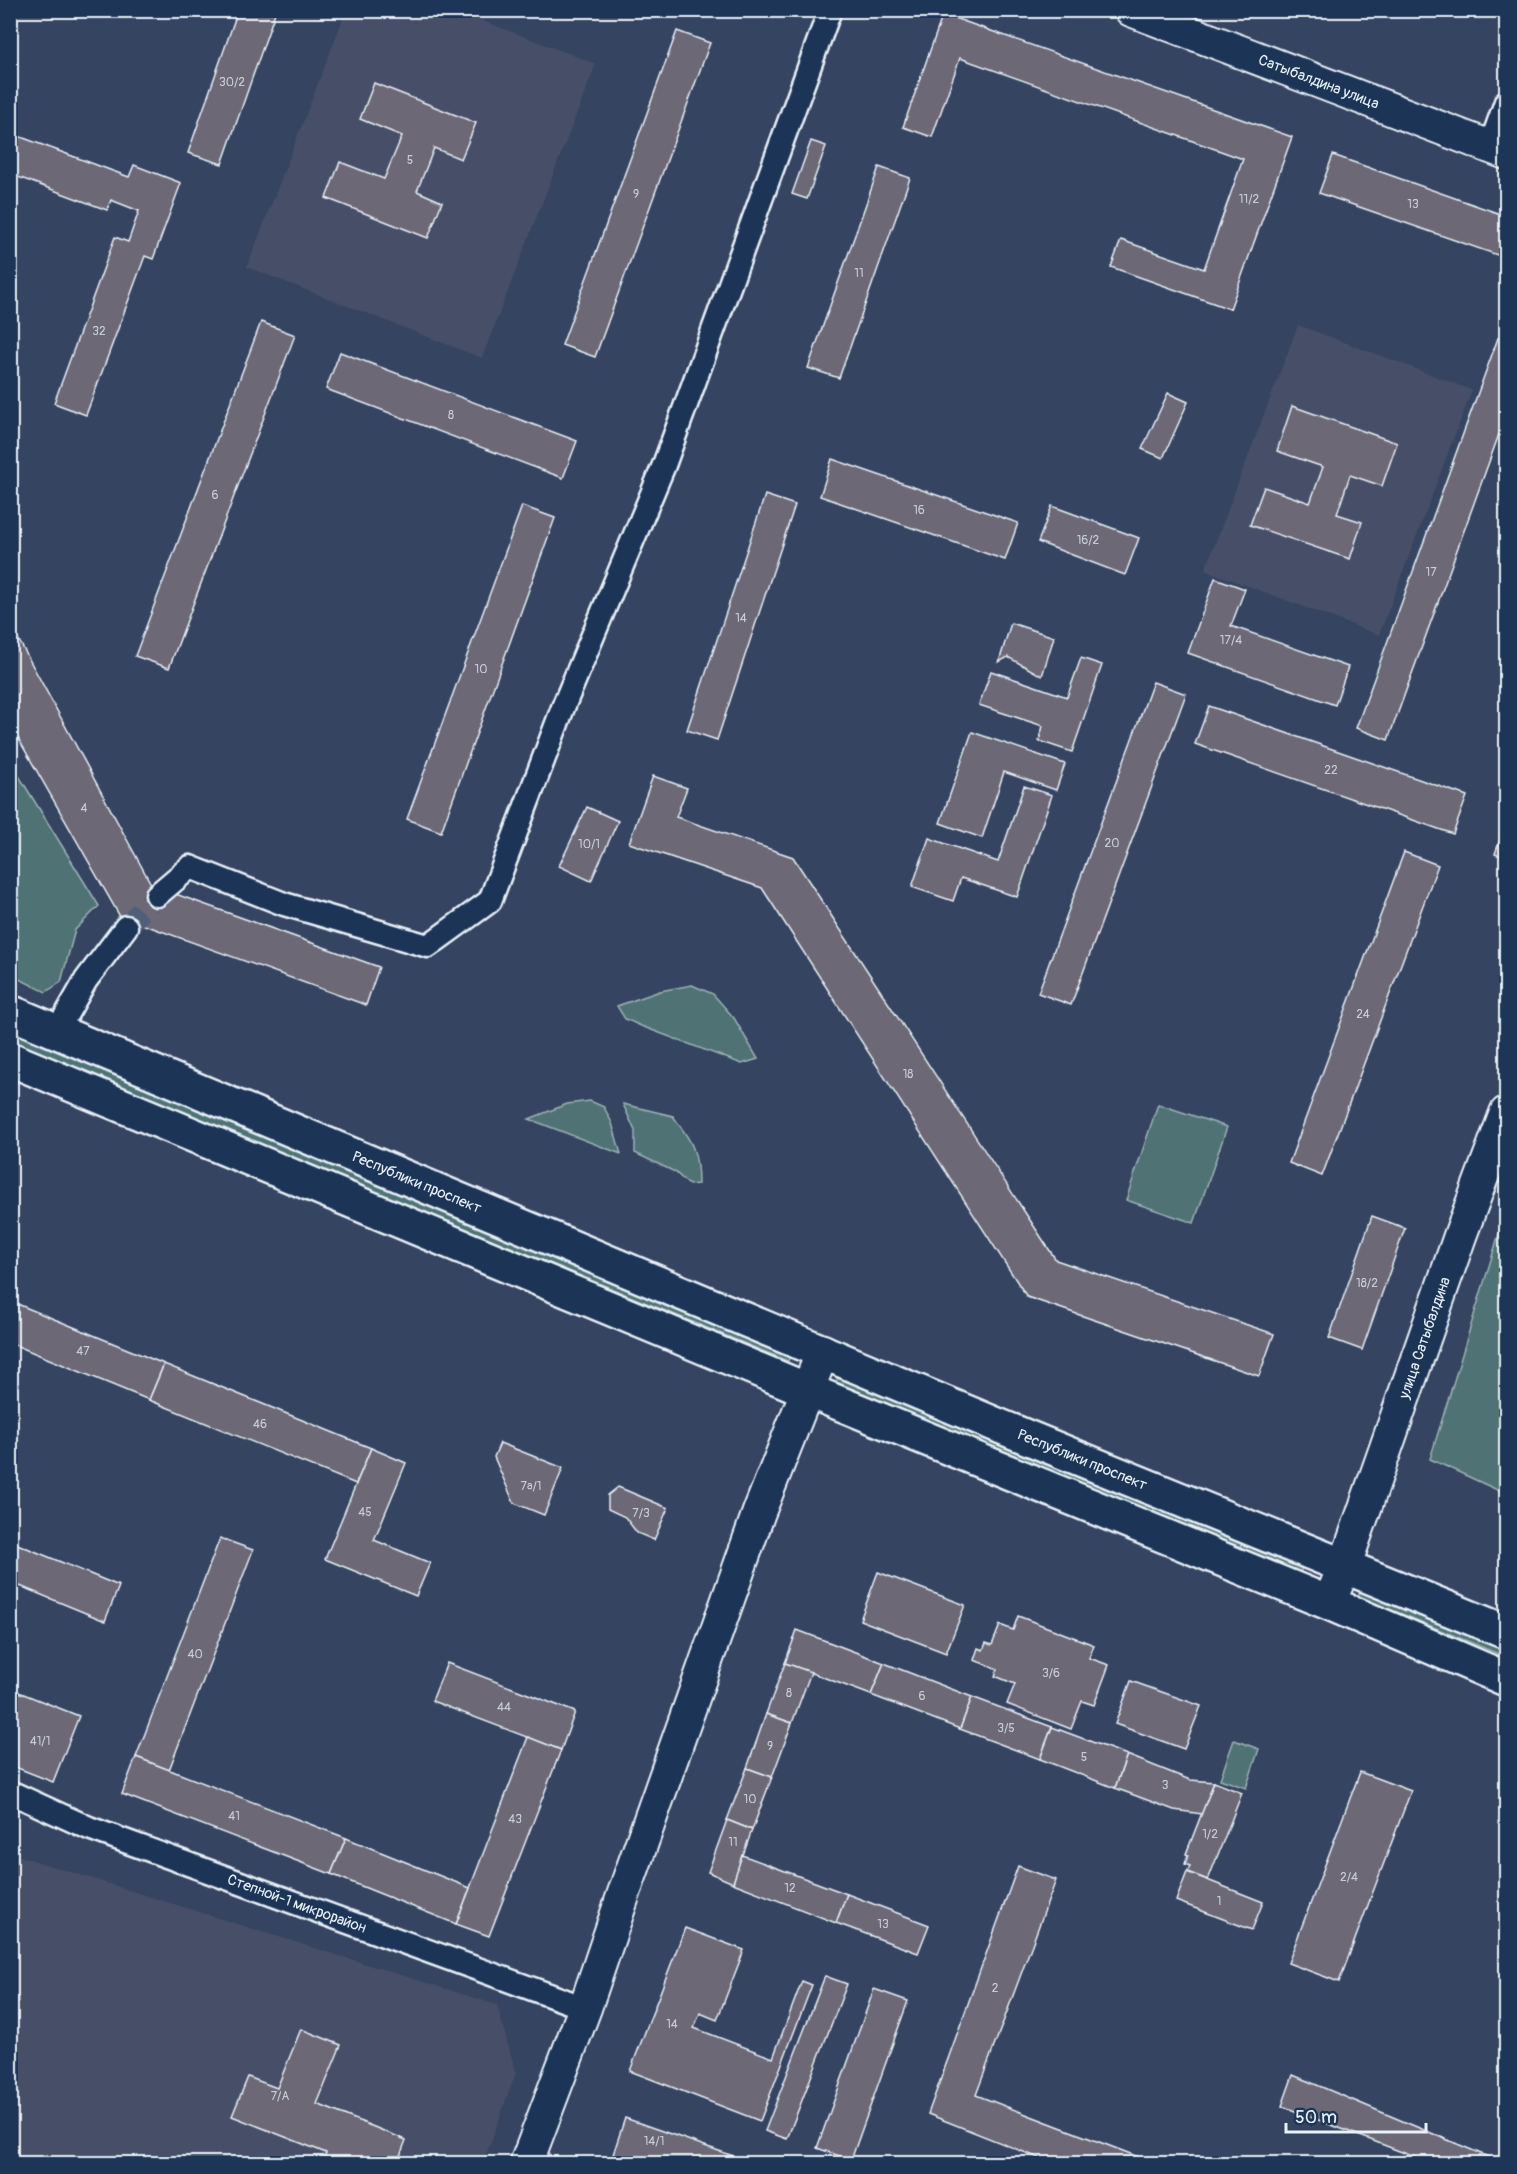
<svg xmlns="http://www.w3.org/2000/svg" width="1517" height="2174" font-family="Pangolin,sans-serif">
<rect width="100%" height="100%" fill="#354460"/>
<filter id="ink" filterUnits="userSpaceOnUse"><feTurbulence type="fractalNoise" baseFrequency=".0167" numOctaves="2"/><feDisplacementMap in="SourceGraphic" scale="12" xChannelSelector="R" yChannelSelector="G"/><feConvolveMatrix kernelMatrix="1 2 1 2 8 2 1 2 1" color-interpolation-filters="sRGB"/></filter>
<g filter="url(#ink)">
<g fill="#464f67">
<polygon points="346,11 457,11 596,64 482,358 247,267"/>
<polygon points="1298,325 1472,390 1379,635 1205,570"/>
<polygon points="10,1853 497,2005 516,2073 483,2163 11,2163"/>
</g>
<g fill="#4f7374" stroke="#9cb2b6" stroke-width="1.5">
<polygon points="11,763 99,906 75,930 61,982 46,992 11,975"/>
<polygon points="692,985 713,994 734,1018 758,1059 742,1064 641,1026 625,1019 617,1006 660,991"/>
<polygon points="10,1032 791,1355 788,1361 11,1042"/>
<polygon points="590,1101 604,1107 612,1123 621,1154 529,1119 567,1104"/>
<path d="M623,1104L673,1116C692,1142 698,1150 698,1184L689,1185L675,1172L635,1153V1131Z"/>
<polygon points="1158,1104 1227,1127 1194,1223 1126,1200"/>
<polygon points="1501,1227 1506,1230 1506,1494 1430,1459"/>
<polygon points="840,1373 1304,1564 1299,1574 836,1382"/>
<polygon points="1362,1586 1506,1646 1506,1657 1358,1596"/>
<polygon points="1234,1740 1259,1749 1246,1788 1220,1779"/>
</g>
<g fill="#6c6876" stroke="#e8f1f8" stroke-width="1.5">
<polygon points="238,10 276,10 222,164 188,153"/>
<polygon points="943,14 1292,137 1230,309 1111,267 1121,240 1204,269 1243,159 960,58 932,137 903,127"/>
<polygon points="677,31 710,43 595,357 562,345"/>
<polygon points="374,83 476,123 461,159 434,148 417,191 442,202 428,238 326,198 340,162 384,179 402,136 360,119"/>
<polygon points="10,133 129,177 134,165 181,183 153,259 145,256 86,415 54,403 115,237 128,242 139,211 111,200 107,210 10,174"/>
<polygon points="811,141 826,146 807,199 792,194"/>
<polygon points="1333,155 1506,216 1506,258 1319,193"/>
<polygon points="879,167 910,178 839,378 808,368"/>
<polygon points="261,322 295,335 169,668 135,656"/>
<polygon points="1498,338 1506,341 1506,415 1388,740 1356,728"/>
<polygon points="340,352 577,441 563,478 326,389"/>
<polygon points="1168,393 1188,402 1163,458 1142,449"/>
<polygon points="1292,406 1397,443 1382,486 1350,475 1337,514 1362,522 1350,559 1250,525 1264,487 1310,503 1323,467 1277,451"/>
<polygon points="832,459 1018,523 1005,560 820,496"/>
<polygon points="765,495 795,505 717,740 687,730"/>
<polygon points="522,506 555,518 441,832 407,819"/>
<polygon points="1052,506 1139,538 1125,575 1038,542"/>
<polygon points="1215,578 1245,589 1231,626 1348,667 1335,705 1188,653"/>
<polygon points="1011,623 1054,637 1042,676 1008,657 999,662"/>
<polygon points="10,624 157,895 170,892 379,967 366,1005 139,923 126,927 10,724"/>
<polygon points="1081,658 1102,665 1072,752 1039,741 1043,726 979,705 991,671 1067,697"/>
<polygon points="1153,682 1186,694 1071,1005 1038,993"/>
<polygon points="1209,706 1467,796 1453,834 1195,744"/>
<polygon points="972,732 1065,764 1056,790 1004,772 982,838 940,823"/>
<polygon points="653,776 687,788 676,817 793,857 1056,1260 1274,1334 1259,1376 1027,1297 762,888 629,843"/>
<polygon points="1024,786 1052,795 1017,897 961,878 953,901 912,887 929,838 998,862"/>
<polygon points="587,807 618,821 591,881 559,866"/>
<polygon points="1506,822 1506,858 1495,854"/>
<polygon points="1404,852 1438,865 1322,1176 1289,1163"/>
<polygon points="1506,1143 1506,1185 1493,1180"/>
<polygon points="1372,1216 1405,1228 1362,1350 1329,1338"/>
<polygon points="10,1301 164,1364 149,1400 10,1343"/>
<polygon points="164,1364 371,1448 356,1484 149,1400"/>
<polygon points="500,1443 563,1468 544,1515 514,1503 494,1457"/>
<polygon points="371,1448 406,1463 374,1540 430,1563 416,1596 325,1559"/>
<polygon points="618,1487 668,1508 654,1540 637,1533 625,1517 608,1509 608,1495"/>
<polygon points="220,1538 253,1550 169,1770 136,1757"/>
<polygon points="10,1541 119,1586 105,1621 10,1582"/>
<polygon points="878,1572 965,1605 946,1653 860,1620"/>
<polygon points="1018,1616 1094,1645 1089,1658 1109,1665 1094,1705 1082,1701 1071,1729 1007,1704 1015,1684 995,1676 998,1669 974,1660 978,1648 983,1650 986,1643 992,1645 1000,1625 1013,1630"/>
<polygon points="797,1630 884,1663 871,1695 785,1663"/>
<polygon points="447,1663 575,1712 561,1750 432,1701"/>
<polygon points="785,1663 811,1672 792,1723 766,1714"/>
<polygon points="884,1663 972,1697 960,1729 871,1695"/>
<polygon points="1131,1681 1201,1706 1184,1749 1115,1724"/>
<polygon points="11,1689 79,1716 53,1782 10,1765"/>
<polygon points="972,1697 1052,1727 1040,1759 960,1729"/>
<polygon points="766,1714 792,1723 772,1777 747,1768"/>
<polygon points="1052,1727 1127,1755 1115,1788 1040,1759"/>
<polygon points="528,1737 561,1750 489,1936 456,1924"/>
<polygon points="1127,1755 1190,1780 1214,1782 1202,1814 1174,1810 1115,1788"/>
<polygon points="136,1757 346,1838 331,1874 122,1794"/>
<polygon points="747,1768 772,1777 752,1830 727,1820"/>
<polygon points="1360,1772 1411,1791 1339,1982 1288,1963"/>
<polygon points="1214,1782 1242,1793 1208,1880 1187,1872 1190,1866 1185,1864 1188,1855 1186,1854"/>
<polygon points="727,1820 752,1830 733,1883 708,1872"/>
<polygon points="346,1838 470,1888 456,1924 331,1874"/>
<polygon points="742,1855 847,1894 836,1923 733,1883"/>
<polygon points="1018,1866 1056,1880 976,2095 1157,2164 1054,2164 928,2114"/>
<polygon points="1187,1872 1263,1902 1252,1930 1176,1901"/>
<polygon points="847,1894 929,1925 918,1953 836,1923"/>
<polygon points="685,1928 744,1950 717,2020 700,2013 694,2028 773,2058 802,1981 812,1985 760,2121 630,2071"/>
<polygon points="825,1976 847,1984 787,2139 765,2131"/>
<polygon points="874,1989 908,2001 851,2160 817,2148"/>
<polygon points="301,2029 341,2045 317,2104 406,2140 397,2164 322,2164 326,2153 232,2116 248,2077 277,2088"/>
<polygon points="1293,2075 1505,2164 1433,2164 1282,2106"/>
<polygon points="625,2118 756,2164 610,2164"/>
</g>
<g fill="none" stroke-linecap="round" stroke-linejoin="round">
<polyline stroke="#505e77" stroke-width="22" stroke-dasharray="22 11" stroke-linecap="butt" points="126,927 157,895"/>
<g stroke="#e8f1f8" stroke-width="27">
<g id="street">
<polyline points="1490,147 1506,102"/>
<polyline points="157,895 190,867 284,904 428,946 490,901 564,705 664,465 830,10"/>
<polyline points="57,1031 86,980 126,927"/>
<path id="s1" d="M10,1792L89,1828L585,2008"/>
</g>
</g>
<g stroke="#e8f1f8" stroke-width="36">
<g id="secondary">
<path id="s2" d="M1131,10L1506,153"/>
<path id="s3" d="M1329,1603L1345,1565L1460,1236L1506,1113"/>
<polyline points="526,2164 585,2008 624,1893 759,1512 823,1351"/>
</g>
</g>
<g stroke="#e8f1f8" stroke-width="38">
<g id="highway">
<path id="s4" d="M10,1012L997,1425L1506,1632"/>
<polyline points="10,1059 807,1390 1329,1603 1506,1679"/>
</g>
</g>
<use href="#street" stroke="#1d3557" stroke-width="22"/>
<use href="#secondary" stroke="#1d3557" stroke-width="32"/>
<use href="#highway" stroke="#1d3557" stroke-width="33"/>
</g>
</g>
<g text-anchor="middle" stroke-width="4.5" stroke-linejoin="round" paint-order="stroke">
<g font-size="12" fill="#c9cfd8">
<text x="232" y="86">30/2</text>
<text x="410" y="164">5</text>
<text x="636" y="198">9</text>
<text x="1249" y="203">11/2</text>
<text x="1413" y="208">13</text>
<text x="859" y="277">11</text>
<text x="99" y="335">32</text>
<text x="451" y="419">8</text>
<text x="215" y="499">6</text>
<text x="919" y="514">16</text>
<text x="1088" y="544">16/2</text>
<text x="1431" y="576">17</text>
<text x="741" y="622">14</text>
<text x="1231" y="644">17/4</text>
<text x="481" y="673">10</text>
<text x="1331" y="774">22</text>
<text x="84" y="812">4</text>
<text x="1112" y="847">20</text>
<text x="589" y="848">10/1</text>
<text x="1363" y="1018">24</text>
<text x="908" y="1078">18</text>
<text x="1367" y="1287">18/2</text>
<text x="83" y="1355">47</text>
<text x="260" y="1428">46</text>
<text x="531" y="1490">7а/1</text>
<text x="365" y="1516">45</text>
<text x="641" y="1517">7/3</text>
<text x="195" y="1658">40</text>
<text x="1051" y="1677">3/6</text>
<text x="789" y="1697">8</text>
<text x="922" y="1700">6</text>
<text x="504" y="1711">44</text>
<text x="1006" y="1732">3/5</text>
<text x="40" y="1745">41/1</text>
<text x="770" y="1750">9</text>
<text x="1084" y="1761">5</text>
<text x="1165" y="1789">3</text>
<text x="750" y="1803">10</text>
<text x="234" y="1820">41</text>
<text x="515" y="1823">43</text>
<text x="1210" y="1838">1/2</text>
<text x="733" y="1846">11</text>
<text x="1349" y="1881">2/4</text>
<text x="790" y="1892">12</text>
<text x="1219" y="1905">1</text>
<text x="883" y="1928">13</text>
<text x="995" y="1992">2</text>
<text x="672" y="2028">14</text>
<text x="280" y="2100">7/A</text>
<text x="654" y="2145">14/1</text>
</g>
<g font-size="15" fill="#e8f1f8" stroke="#1d3557">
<text dy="5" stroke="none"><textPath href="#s2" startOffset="201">Сатыбалдина улица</textPath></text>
<text dy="5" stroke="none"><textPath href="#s4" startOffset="441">Республики проспект</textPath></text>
<text dy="5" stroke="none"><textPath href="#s3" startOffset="282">улица Сатыбалдина</textPath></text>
<text dy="5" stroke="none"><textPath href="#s4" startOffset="1162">Республики проспект</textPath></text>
<text dy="5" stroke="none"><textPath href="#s1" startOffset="308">Степной-1 микрорайон</textPath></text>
</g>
</g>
<rect width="1517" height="2174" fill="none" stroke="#1d3557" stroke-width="36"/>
<rect x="18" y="18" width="1481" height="2138" fill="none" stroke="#e8f1f8" stroke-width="2" filter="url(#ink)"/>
<path d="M1286 2123v9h140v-9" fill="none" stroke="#e8f1f8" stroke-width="3"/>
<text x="1295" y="2123" font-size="18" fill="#e8f1f8" stroke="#1d3557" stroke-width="4.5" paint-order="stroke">50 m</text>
</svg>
